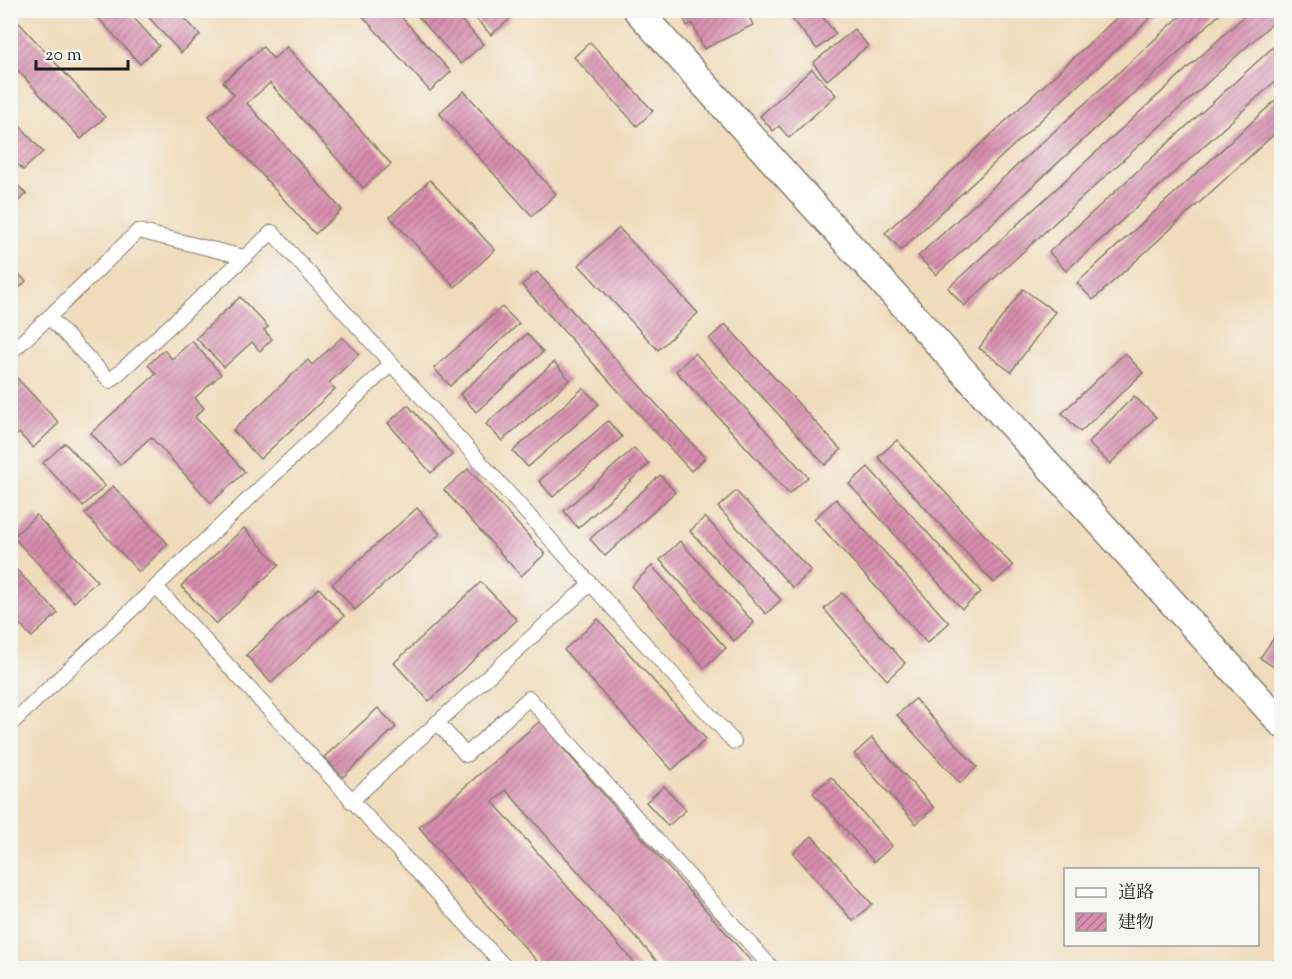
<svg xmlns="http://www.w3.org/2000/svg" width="1292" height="979" font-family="'Sorts Mill Goudy','Noto Serif JP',serif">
<defs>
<pattern id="building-hatch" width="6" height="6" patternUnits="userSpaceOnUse" patternTransform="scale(1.5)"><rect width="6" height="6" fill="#d78dad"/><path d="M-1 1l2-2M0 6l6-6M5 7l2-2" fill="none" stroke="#ae728c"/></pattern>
</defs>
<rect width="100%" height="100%" fill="#f6f6f2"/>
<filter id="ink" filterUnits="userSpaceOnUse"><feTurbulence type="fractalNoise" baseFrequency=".0167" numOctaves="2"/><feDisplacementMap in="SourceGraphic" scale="12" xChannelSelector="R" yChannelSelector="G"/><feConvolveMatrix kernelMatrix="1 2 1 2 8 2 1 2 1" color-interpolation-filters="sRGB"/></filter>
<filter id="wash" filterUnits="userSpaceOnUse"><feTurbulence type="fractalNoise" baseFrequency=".008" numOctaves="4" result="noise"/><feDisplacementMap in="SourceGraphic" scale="24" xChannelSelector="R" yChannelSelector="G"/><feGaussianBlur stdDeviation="1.35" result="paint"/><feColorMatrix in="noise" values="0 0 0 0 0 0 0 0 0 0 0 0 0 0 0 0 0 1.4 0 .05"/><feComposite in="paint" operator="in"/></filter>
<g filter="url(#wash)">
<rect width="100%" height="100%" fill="#f0dcbb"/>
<g id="blocks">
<g fill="url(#building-hatch)">
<polygon points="91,10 127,10 159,46 140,64"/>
<polygon points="142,10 177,10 200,35 181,53"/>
<polygon points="357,10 395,10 451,72 430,91"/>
<polygon points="412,10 452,10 483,44 461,64"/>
<polygon points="468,10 503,10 510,19 491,35"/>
<polygon points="684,10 746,10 753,25 704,49 692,23 687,26 681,12"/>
<polygon points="803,10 817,10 836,34 817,49 792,19"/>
<polygon points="1125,10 1159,10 901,250 885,233"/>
<polygon points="1187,10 1218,10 1221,13 936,275 918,256"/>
<polygon points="1251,10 1271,10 1278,18 964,306 948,288"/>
<polygon points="10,13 105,117 81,139 10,62"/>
<polygon points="854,29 868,46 827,80 813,63"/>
<polygon points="1282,39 1282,75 1066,271 1049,252"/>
<polygon points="590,42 653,111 637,126 574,57"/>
<polygon points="263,47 273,59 287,47 391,164 363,188 270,83 247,103 342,210 315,234 209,116 234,95 223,82"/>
<polygon points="812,69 836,95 789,138 779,126 773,131 760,116"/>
<polygon points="464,91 556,194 532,216 439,113"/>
<polygon points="1280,96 1282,97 1282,127 1093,300 1077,283"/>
<polygon points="10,115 43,152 23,170 10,156"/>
<polygon points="10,177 26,194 10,208"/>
<polygon points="430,180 495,250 455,287 390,217"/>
<polygon points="619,228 698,313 658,350 579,265"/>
<polygon points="13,269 26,281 12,295 10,272"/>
<polygon points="537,272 705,458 691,471 522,285"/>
<polygon points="1023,289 1055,312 1011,372 979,348"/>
<polygon points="240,297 268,327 264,330 272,339 260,351 252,342 224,367 196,338"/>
<polygon points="502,307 519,324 450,386 434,368"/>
<polygon points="725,324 841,450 825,465 709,339"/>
<polygon points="527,334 543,352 476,412 460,394"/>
<polygon points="342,337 359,354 329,383 335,389 260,459 233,430 308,360 312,365"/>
<polygon points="192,341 221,374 195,398 204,408 195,417 245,472 211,503 151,437 120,465 91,433 156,374 148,365 164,350 172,359"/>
<polygon points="695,353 808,477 789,494 676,371"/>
<polygon points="1125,353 1143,373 1080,432 1062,413"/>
<polygon points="554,362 570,380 502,441 486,424"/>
<polygon points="17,378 59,423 33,448 19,433 10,441 10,384"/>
<polygon points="583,388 599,404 528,467 513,451"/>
<polygon points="1134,396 1156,417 1110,464 1088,443"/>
<polygon points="408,405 452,455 431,473 388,423"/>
<polygon points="608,421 622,437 553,497 539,481"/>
<polygon points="897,440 1013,566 994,583 878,457"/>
<polygon points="65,443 105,486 83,506 43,463"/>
<polygon points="634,448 649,464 578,528 564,511"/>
<polygon points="868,467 981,592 962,609 849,484"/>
<polygon points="468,469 545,554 521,576 444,490"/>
<polygon points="660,475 675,492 605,556 590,539"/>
<polygon points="113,486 168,544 139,572 85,514"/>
<polygon points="736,491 811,571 793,588 718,507"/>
<polygon points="836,499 949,623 927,643 814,519"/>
<polygon points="417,508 440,534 355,610 332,584"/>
<polygon points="36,515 97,581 74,602 13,537"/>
<polygon points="705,517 781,600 766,614 690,531"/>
<polygon points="244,528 279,565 216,624 181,586"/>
<polygon points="680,541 754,623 734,641 660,560"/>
<polygon points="10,563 58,613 32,637 10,614"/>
<polygon points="652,566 726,648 705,668 631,586"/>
<polygon points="481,582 517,620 429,701 394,663"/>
<polygon points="319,588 344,616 271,683 246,655"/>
<polygon points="842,593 905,663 887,680 824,609"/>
<polygon points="598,619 706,739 672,770 564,650"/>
<polygon points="1282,626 1282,672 1260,658"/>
<polygon points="915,699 977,767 960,783 897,715"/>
<polygon points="378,708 396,727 343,777 324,757"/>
<polygon points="540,721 559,744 757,968 663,968 506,790 493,802 639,968 543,968 438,850 419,827"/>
<polygon points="872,738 934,808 916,824 854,754"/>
<polygon points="831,777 892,846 874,862 813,793"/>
<polygon points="664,786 686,810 668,826 646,802"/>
<polygon points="812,836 872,904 853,921 793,853"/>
</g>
</g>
</g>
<g filter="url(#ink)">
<use href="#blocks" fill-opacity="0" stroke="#867c6c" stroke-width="1.5"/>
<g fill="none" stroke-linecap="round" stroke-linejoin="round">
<g stroke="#867c6c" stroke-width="16">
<g id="service">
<polyline points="49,317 138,231 244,257"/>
<polyline points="10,353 49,317 110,381 272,232 734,742"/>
<polyline points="156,587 506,968"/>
<polyline points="437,722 466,755 529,698 772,968"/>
<polyline points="10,725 391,364"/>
<polyline points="351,801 590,584"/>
</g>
</g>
<g stroke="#867c6c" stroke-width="30">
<polyline id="minor" points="637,10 1282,724"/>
</g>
<use href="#service" stroke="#fff" stroke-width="14"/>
<use href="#minor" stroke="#fff" stroke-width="27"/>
</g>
</g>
<rect width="1292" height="979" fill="none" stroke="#f6f6f2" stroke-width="36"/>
<rect x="1064" y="868" width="195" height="78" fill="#f6f6f2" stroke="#9f9f9c" stroke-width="1.5"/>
<rect x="1076" y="888" width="30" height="9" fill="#ffffff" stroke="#9f9f9c" stroke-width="1.5"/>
<text x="1118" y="898" font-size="18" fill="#1c1c1c">道路</text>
<rect x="1076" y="913" width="30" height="18" fill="url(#building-hatch)" stroke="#9f9f9c" stroke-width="1.5"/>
<text x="1118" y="928" font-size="18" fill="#1c1c1c">建物</text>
<path d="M36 60v9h92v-9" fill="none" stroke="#1c1c1c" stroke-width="3"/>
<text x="45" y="60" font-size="18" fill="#1c1c1c" stroke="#f6f6f2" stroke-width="4.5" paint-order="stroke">20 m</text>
</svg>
